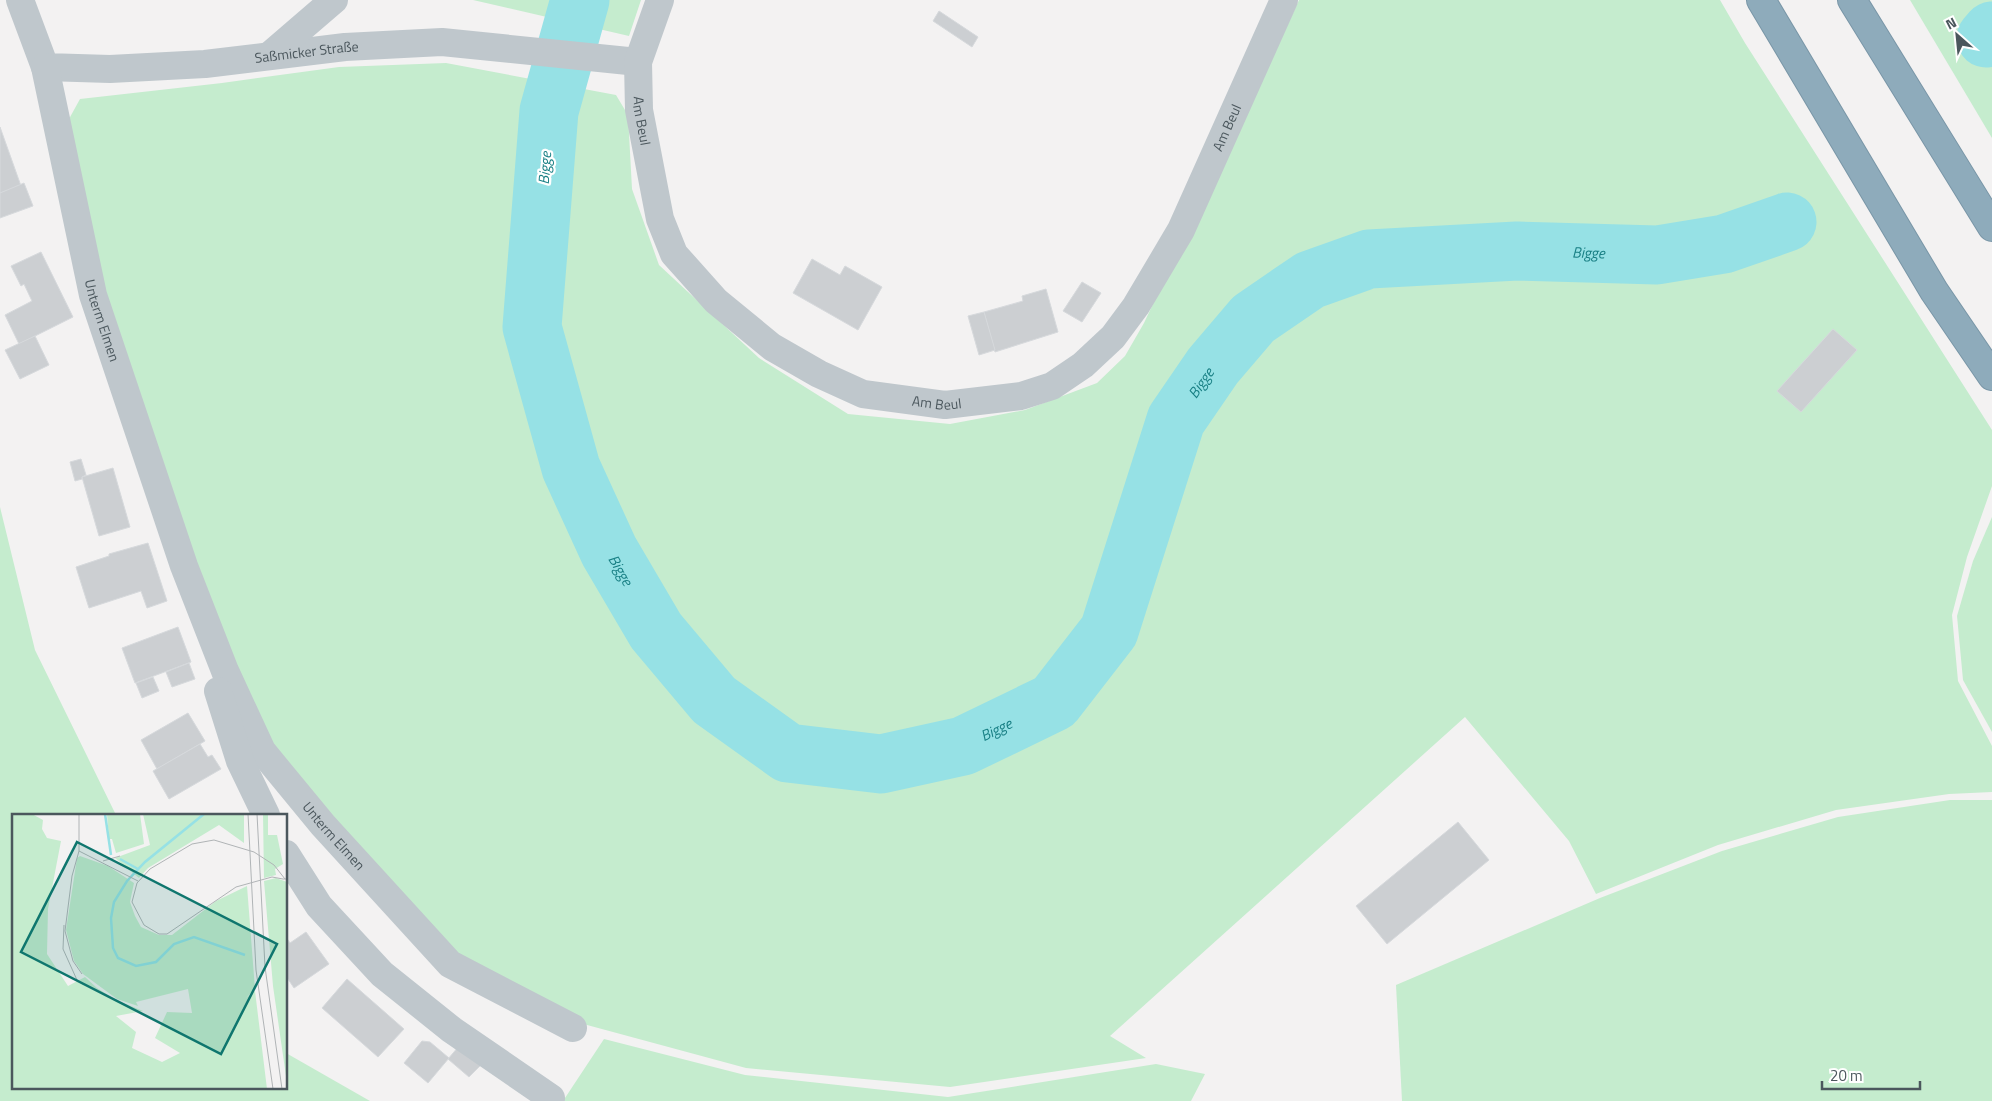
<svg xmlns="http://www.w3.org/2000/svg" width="1992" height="1101" font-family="'Titillium Web',sans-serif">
<rect width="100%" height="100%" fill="#f3f2f2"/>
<g fill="#c5ecce">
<polygon points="473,0 641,0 629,36"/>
<polygon points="1299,0 1720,0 1745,43 1992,430 1992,486 1967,557 1952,615 1958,681 1992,746 1992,792 1949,794 1836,810 1718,845 1596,894 1569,841 1465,717 1110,1036 1146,1058 950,1087 746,1068 576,1022 453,959 268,746 191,565 100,297 64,128 80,99 222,83 339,67 446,63 616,95 628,115 632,189 659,265 759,358 848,414 950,424 1025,410 1097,383 1125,356 1144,323 1186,234 1238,132"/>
<polygon points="1910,0 1992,0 1992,138"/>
<polygon points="0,507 35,650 116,815 14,815 14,1087 286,1087 286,1053 370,1101 0,1101"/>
<polygon points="1992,517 1992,732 1963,680 1957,616 1973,561"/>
<polygon points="1950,800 1992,800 1992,1101 1402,1101 1396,985 1600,898 1722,851 1838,817"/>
<polygon points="604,1039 745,1075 948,1097 1156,1064 1205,1074 1191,1101 563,1101"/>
</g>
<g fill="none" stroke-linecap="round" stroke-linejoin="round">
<g stroke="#96e1e5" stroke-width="59">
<path id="s1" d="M580,0L549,111L532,327L571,468L609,551L656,631L714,700L788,753L881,764L963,746L1054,702L1109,631L1176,420L1213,366L1253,319L1310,280L1369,259L1517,251L1657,255L1724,244L1787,222"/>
<polyline points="1986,38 1992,31"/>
</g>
</g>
<g fill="#cccfd2" stroke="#d6d9dc">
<polygon points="939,11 978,37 972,47 933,21"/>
<polygon points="0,127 21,186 0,193"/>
<polygon points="24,183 33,206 0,218 0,193"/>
<polygon points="41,252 73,317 19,344 5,315 32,301 24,284 21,286 11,266"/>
<polygon points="812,259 840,275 845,266 882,287 858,330 793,293"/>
<polygon points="1082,282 1101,293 1082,322 1063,311"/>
<polygon points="1046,289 1058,332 995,352 984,312 1023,301 1022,296"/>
<polygon points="984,312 995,350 979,355 968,316"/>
<polygon points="1833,329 1857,350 1801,412 1777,391"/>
<polygon points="35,336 49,365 20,379 5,350"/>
<polygon points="81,459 86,475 82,477 82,479 75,481 70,462"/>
<polygon points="113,468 130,527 99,536 82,477"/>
<polygon points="148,543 167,601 147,608 141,591 89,608 76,567 109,556 109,554"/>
<polygon points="178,627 191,662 135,683 122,648"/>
<polygon points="189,663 195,679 172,687 166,672"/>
<polygon points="153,677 159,691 142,698 136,683"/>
<polygon points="188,713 205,741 157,769 141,740"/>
<polygon points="200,744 208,757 212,755 221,769 169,799 153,771"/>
<polygon points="1458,822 1489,860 1387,944 1356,906"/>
<polygon points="306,932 329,964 294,988 286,976 286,937 290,943"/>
<polygon points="347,979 404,1029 378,1057 322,1008"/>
<polygon points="422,1041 430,1042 449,1058 428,1083 404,1063"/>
<polygon points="459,1046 481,1065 469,1077 448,1059"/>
</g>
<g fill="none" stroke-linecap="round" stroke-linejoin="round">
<g stroke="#7996a7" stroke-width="30">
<g id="highway">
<polyline points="1761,0 1934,291 1992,376"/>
<polyline points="1852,0 1992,227"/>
</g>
</g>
<g stroke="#bfc7cc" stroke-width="28">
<path id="s2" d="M20,0L45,67L110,69L205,64L345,47L442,42L638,62"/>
<path id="s3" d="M660,0L638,62L639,110L660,219L674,254L716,301L772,347L819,374L863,394L945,405L1021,396L1052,386L1083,365L1113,337L1136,306L1181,230L1284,0"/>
<polyline points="270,55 334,0"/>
<path id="s4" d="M45,67L93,295L184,566L225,671L262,751L323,825L450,964L573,1028"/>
<polyline points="218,691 240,761 266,815"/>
<polyline points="286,854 319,906 382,974 452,1030 551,1098"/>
</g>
<use href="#highway" stroke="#8eabbb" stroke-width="28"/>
</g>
<g text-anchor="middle" stroke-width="4.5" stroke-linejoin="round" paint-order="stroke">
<g font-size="14" fill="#4b575d" stroke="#fff">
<text dy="5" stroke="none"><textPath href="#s2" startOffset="334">Saßmicker Straße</textPath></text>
<text dy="5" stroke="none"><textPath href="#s3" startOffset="125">Am Beul</textPath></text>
<text dy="5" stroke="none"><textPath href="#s3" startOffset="1010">Am Beul</textPath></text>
<text dy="5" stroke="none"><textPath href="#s4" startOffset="260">Unterm Elmen</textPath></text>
<text dy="5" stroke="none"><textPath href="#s3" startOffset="575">Am Beul</textPath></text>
<text dy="5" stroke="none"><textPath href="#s4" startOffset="831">Unterm Elmen</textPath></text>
</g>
<g font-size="15" font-style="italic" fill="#187f84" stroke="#fff">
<text transform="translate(545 168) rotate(-86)" y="5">Bigge</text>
<text dy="5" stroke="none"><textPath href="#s1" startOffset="1912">Bigge</textPath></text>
<text dy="5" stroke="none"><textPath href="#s1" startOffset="1478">Bigge</textPath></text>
<text dy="5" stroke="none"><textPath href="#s1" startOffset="592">Bigge</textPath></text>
<text dy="5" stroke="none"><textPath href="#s1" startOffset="1058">Bigge</textPath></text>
</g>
</g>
<g transform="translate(12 814)">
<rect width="275" height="275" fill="#f3f2f2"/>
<path d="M0,0H20L31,6L30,15L35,24L49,27L36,95L35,140L56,172L73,163L85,174L104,186L131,197L104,202L124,218L120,234L150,248L168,239L143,224L155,198L180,199L176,175L124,188L126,192L105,185L71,160L62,147L54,116L65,44L68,42L96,52L122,69L118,88L123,102L129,113L147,121H160L204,87L235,72L243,175L234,184L243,177L255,275H0ZM95,0H128L132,30L104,39L100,25H97ZM131,0H232V29L207,11L136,54L127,64L103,44L138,31ZM251,0H256V21H265L271,50L263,55L264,61L252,64ZM264,64L275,68V269L261,172L252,67Z" fill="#c5ecce"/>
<path fill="none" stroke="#96e1e5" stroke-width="2.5" d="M93,0L99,41M192,0L133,48L115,67L102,88L99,104L101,134L106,144L124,152L144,148L162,130L182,123L233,141M108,45L126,55"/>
<path fill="none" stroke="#b0b4b6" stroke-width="1" d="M67,0V37L126,67M236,0L244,156L261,275M245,0L253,153L270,275M67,37L60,62L53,117L61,147L70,160M91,47L108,42M273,65L262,51L242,38L202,26L180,30L138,55L125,69L120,88L132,111L147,120H155L224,73L260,63L271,65H275M52,111L51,135L65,166"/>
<path fill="#0f766e" fill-opacity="0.15" stroke="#0f766e" stroke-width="2.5" d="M65,28L265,130L209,240L9,138Z"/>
<rect width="275" height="275" fill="none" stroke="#4b575d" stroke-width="2.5"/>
</g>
<g transform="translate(1957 35) rotate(333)" stroke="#ffffff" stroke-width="4" paint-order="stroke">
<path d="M0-4L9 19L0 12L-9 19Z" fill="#4b575d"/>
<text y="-8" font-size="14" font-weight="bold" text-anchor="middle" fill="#4b575d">N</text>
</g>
<path d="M1822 1081v8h98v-8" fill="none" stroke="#4b575d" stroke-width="2.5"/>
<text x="1830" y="1081" font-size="15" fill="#4b575d" stroke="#ffffff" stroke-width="4" paint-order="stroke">20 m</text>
</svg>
